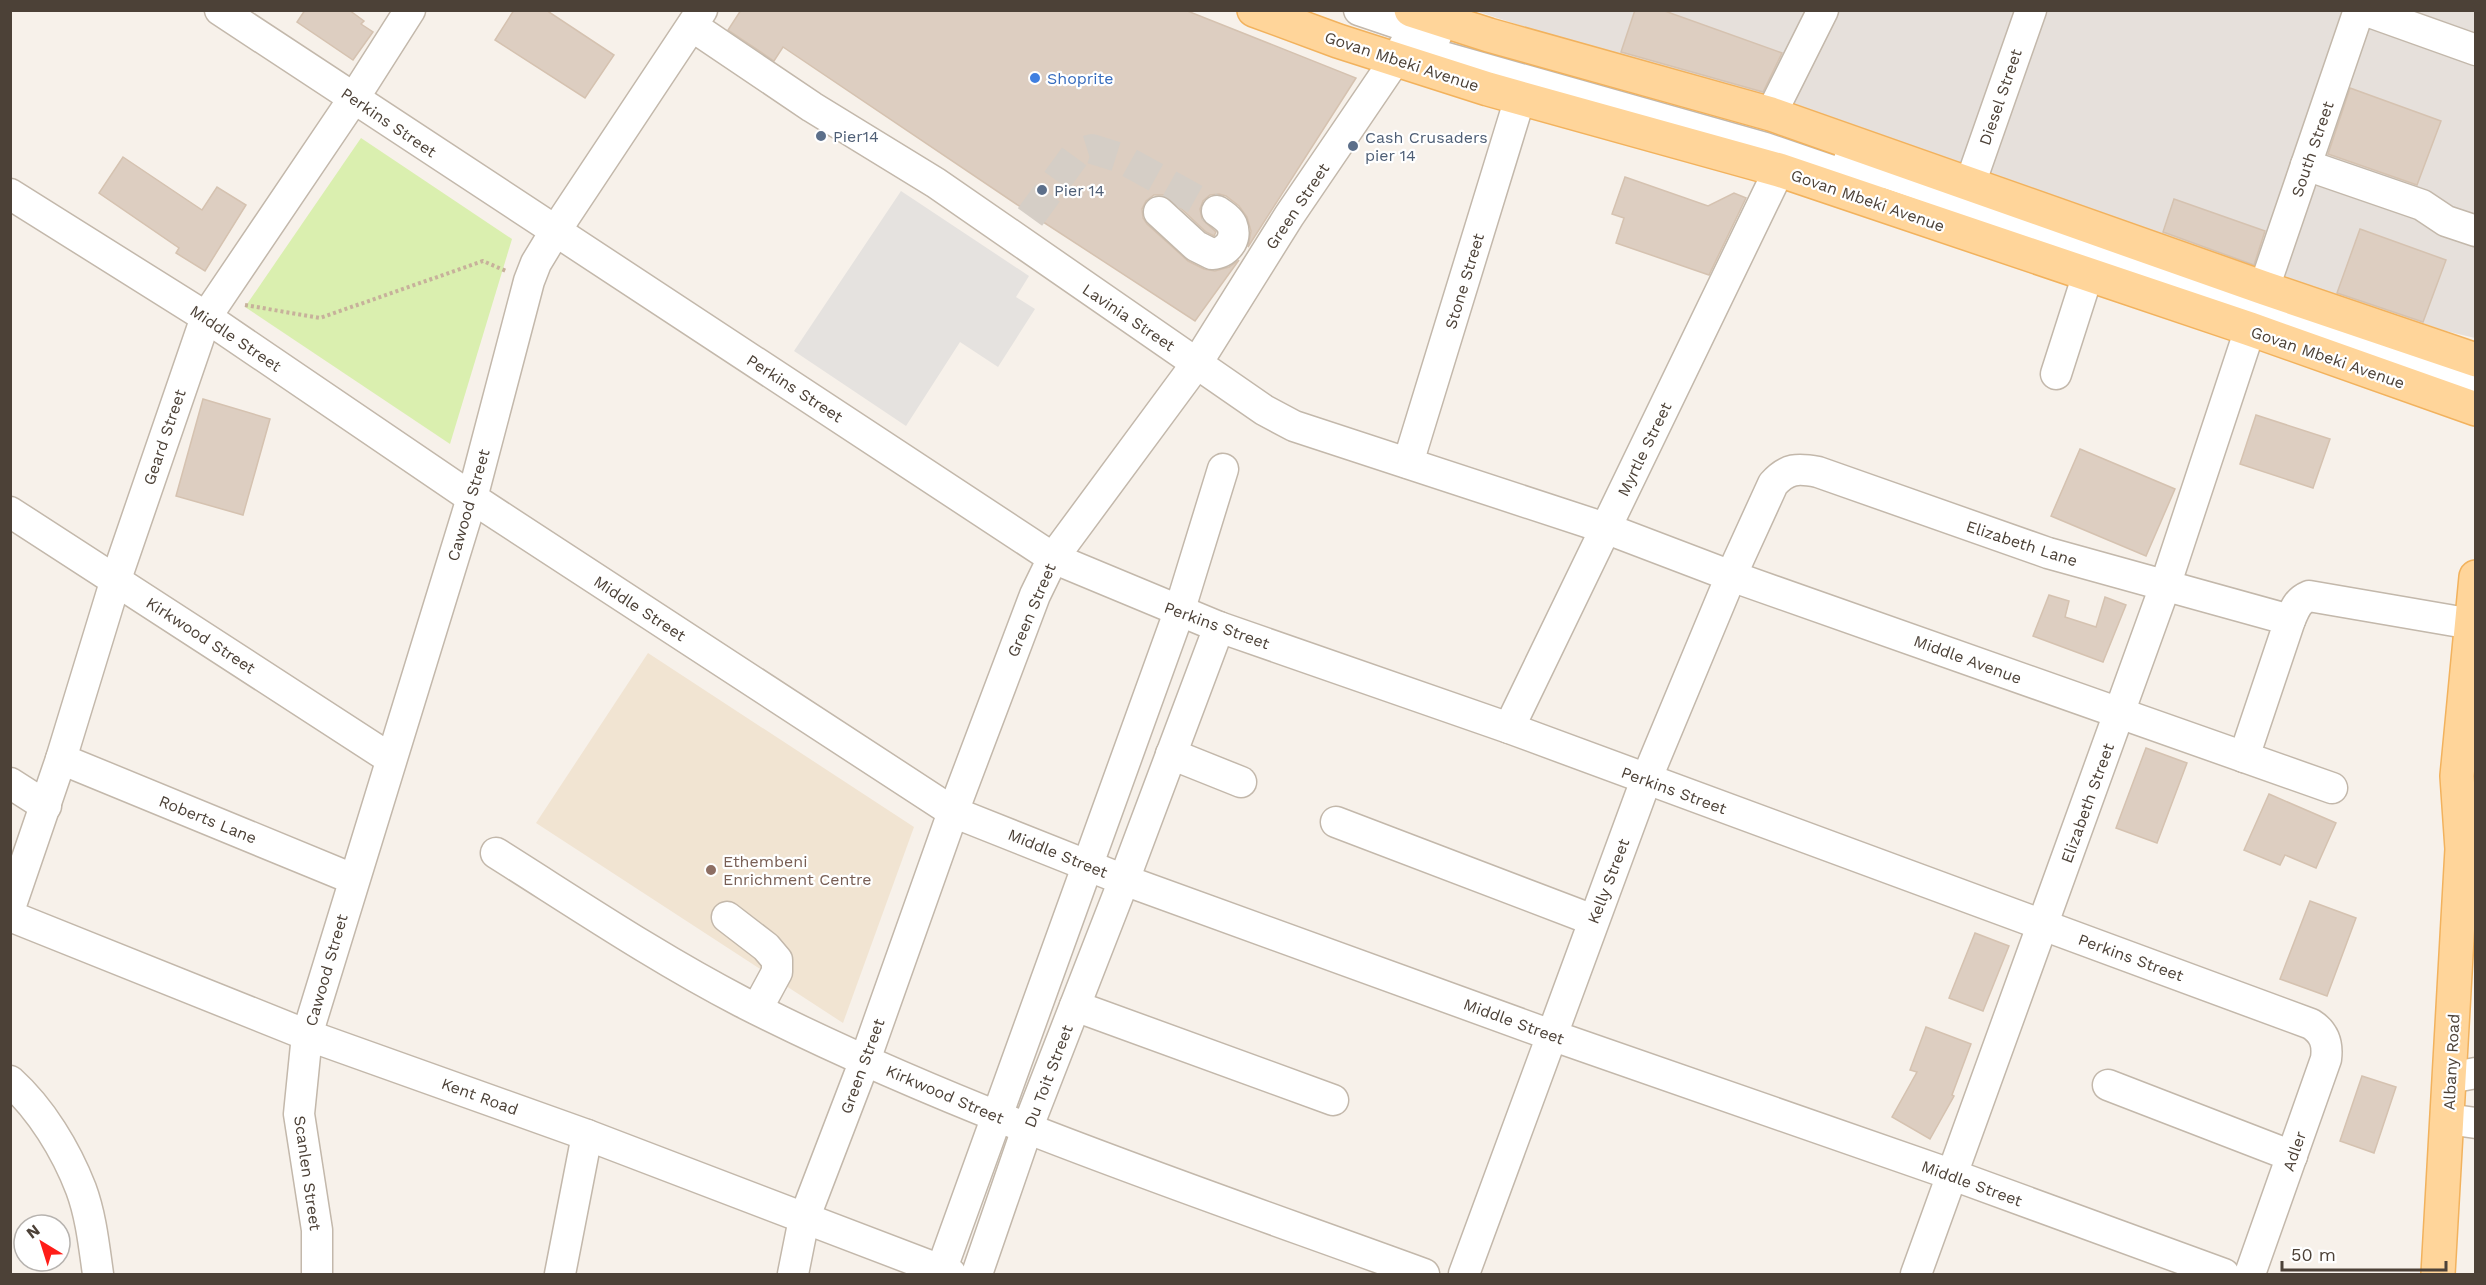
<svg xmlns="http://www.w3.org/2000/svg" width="2486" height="1285" font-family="'Work Sans',sans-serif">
<rect width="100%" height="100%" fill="#f7f1ea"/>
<polygon fill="#e6e0db" points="1476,11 2475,11 2475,338 2446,331 2049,198"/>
<polygon fill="#f1e4d2" points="648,653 914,827 843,1023 536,823"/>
<polygon fill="#daefaf" points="361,138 512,239 450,444 245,307"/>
<polygon fill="#e5e2df" points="901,191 1029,276 1016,297 1035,309 998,367 960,342 906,426 794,351"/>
<g fill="#ddcec1" stroke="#d5c2b0" stroke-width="1.5">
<polygon points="305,10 349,10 364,21 361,24 373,32 353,60 297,22"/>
<polygon points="514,10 546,10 614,55 585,98 495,40"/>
<polygon points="741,10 1185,10 1356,78 1248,247 1251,231 1247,217 1239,206 1226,196 1219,194 1210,195 1203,201 1200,209 1202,219 1216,232 1214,236 1206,232 1171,199 1163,195 1154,195 1146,201 1142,209 1143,218 1147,224 1188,261 1204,269 1215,271 1229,267 1239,260 1195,321 1034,216 783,47 774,61 728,30"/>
<polygon points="1635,10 1662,10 1782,53 1763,92 1621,52"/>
<polygon points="2350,88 2441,121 2417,185 2328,154"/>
<polygon points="123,157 202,210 217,187 246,205 205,271 176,253 179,248 99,193"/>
<polygon points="1625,177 1708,206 1734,193 1746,198 1709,275 1616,243 1624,218 1612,214"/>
<polygon points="2174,199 2265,231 2254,265 2163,232"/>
<polygon points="2360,229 2446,260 2423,322 2337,293"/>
<polygon points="203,399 270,419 243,515 176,496"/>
<polygon points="2256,415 2330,439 2313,488 2240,464"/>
<polygon points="2080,449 2175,489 2146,556 2051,516"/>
<polygon points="2049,595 2069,601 2065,617 2096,627 2105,597 2126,605 2103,662 2033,636"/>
<polygon points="2146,748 2187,763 2157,843 2116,828"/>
<polygon points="2269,794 2336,823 2316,868 2285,855 2280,865 2244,850"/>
<polygon points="2310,901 2356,918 2327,996 2280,979"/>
<polygon points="1975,933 2009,946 1983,1011 1949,998"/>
<polygon points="1926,1027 1971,1044 1952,1095 1954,1096 1930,1139 1892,1117 1917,1072 1910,1070"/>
<polygon points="2362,1076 2396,1087 2374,1153 2340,1141"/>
</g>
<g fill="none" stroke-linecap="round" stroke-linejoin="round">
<polyline stroke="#d5cec6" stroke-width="30" stroke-dasharray="30 15" stroke-linecap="butt" points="1030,217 1076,154 1092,149 1121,158 1217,211"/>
<g stroke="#c3b8ab" stroke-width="33">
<g id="minor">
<path d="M220,10L1053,558L1219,627L1509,728L2311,1024C2325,1033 2328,1044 2326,1059L2250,1274"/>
<polyline points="1359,10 1436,36"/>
<polyline points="2364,10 2476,50"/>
<polyline points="692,26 812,107 936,183 1264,410 1294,426 1605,528 1731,576 2332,788"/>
<polyline points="1404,46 1765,148 1870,184"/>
<polyline points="1771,114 1823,10"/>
<polyline points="1849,160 2476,380"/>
<polyline points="2306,165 2422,205 2446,221 2476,231"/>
<polyline points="1970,184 2031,10"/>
<polyline points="10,194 206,317 472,498 953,812 1124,880 1551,1035 1953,1175 2224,1274"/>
<path d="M1159,212L1196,246L1212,254C1226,253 1238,240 1232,225C1229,219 1223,215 1217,211"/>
<polyline points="2264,288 2359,10"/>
<polyline points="2056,374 2088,274"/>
<polyline points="1408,463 1520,98"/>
<polyline points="10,512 391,759"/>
<path d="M2290,620C2295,609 2297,601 2309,596L2472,624"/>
<polyline points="1509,728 1779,170"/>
<polyline points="1171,754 1241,782"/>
<polyline points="61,759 353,879"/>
<polyline points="10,783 46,806"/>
<polyline points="1336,822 1593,920"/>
<path d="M496,853C577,904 657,958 742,1002C960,1113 1194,1190 1424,1274"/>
<polyline points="10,908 61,759 116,579 206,317 354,98 410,10"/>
<polyline points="10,916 307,1035 587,1135 951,1274"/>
<polyline points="727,917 766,947 777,960 777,972 757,1009"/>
<polyline points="1075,1006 1333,1100"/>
<polyline points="2449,1078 2476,1073"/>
<path d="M10,1081C41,1109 66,1150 81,1189C91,1216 94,1246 98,1274"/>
<polyline points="2108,1085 2292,1156"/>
<polyline points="2447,1119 2476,1123"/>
<polyline points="941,1271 1179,612 1223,469"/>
<polyline points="317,1274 317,1230 299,1114 307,1035 472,498 529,281 536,263 556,230 702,10"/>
<polyline points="560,1274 587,1135"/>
<polyline points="793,1274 804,1219 865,1060 953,812 1035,595 1053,558 1197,363 1289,216 1429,10"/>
<polyline points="977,1274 1027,1129 1124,880 1219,627"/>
<path d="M1464,1274L1646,780L1731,576L1773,484C1787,468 1798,468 1818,472L2048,553L2290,620L2244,757"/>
<polyline points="1916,1274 2165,586 2250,329"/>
</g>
</g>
<g stroke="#f2b25d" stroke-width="36">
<g id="major">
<polyline points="1254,10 1338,41 1488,89 1779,170 2250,329 2476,409"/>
<polyline points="1411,10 1489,35 1771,114 2264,288 2476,360"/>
<polyline points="2438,1274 2462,849 2457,776 2476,577"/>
</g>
</g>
<polyline stroke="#c7b19b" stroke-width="4" stroke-dasharray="3 3" stroke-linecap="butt" points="245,305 320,318 483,261 506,271"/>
<use href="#minor" stroke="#fff" stroke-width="30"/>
<use href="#major" stroke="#ffd59a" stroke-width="33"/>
</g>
<circle fill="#3f7fe0" stroke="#fff" stroke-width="2" cx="1035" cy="78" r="6"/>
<g fill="#5c6f8a" stroke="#fff" stroke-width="2">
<circle cx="821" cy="136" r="6"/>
<circle cx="1353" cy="146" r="6"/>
<circle cx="1042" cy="190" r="6"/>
</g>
<circle fill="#8d6e63" stroke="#fff" stroke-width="2" cx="711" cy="870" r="6"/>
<g text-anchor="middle" stroke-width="4.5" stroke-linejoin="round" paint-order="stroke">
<g font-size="16" fill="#4c4137" stroke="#fff">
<text transform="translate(1402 61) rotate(18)" y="6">Govan Mbeki Avenue</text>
<text transform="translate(2000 97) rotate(-71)" y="6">Diesel Street</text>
<text transform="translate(389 122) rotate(34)" y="6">Perkins Street</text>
<text transform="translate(2312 149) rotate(-71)" y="6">South Street</text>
<text transform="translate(1868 200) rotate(19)" y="6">Govan Mbeki Avenue</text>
<text transform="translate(1297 206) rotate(-56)" y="6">Green Street</text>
<text transform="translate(1464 281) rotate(-73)" y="6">Stone Street</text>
<text transform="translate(1129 317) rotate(34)" y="6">Lavinia Street</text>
<text transform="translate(236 338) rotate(34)" y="6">Middle Street</text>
<text transform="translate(2328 357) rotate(19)" y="6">Govan Mbeki Avenue</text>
<text transform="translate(795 388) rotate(33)" y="6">Perkins Street</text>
<text transform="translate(164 437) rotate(-71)" y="6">Geard Street</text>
<text transform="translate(1644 449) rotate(-64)" y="6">Myrtle Street</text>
<text transform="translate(468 505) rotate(-74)" y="6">Cawood Street</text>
<text transform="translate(2022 543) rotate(18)" y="6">Elizabeth Lane</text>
<text transform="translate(640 608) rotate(33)" y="6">Middle Street</text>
<text transform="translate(1031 610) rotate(-67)" y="6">Green Street</text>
<text transform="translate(1217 625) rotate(20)" y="6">Perkins Street</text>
<text transform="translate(201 635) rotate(33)" y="6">Kirkwood Street</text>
<text transform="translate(1968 659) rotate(20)" y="6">Middle Avenue</text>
<text transform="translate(1674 790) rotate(20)" y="6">Perkins Street</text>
<text transform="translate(2087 803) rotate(-70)" y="6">Elizabeth Street</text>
<text transform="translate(208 819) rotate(22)" y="6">Roberts Lane</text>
<text transform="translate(1058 853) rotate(22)" y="6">Middle Street</text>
<text transform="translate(1608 881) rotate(-69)" y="6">Kelly Street</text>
<text transform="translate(2131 957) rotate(20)" y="6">Perkins Street</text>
<text transform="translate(326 970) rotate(-74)" y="6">Cawood Street</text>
<text transform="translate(1514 1021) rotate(20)" y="6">Middle Street</text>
<text transform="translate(2451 1062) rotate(-87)" y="6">Albany Road</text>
<text transform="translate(862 1066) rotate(-70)" y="6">Green Street</text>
<text transform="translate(1048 1076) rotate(-69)" y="6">Du Toit Street</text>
<text transform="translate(945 1094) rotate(23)" y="6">Kirkwood Street</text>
<text transform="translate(480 1096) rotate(20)" y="6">Kent Road</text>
<text transform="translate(2294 1151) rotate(-71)" y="6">Adler</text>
<text transform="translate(308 1173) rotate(82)" y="6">Scanlen Street</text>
<text transform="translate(1972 1183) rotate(20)" y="6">Middle Street</text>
</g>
<g font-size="16" fill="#366cbe" stroke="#fff" text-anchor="start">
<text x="1047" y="84">Shoprite</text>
</g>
<g font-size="16" fill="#4e5e75" stroke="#fff" text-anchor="start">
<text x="833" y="142">Pier14</text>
<text x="1365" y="143">Cash Crusaders<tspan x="1365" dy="18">pier 14</tspan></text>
<text x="1054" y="196">Pier 14</text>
</g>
<g font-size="16" fill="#785e54" stroke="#fff" text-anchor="start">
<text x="723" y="867">Ethembeni<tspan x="723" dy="18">Enrichment Centre</tspan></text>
</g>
</g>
<rect width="2486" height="1285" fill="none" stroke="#4c4137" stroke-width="24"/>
<g transform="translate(42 1243) rotate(322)"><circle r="28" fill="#ffffff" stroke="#b7b3af" stroke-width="1.5"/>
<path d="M0-4.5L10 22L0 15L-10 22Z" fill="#ff1d18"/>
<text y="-9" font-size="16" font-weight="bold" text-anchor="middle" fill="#4c4137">N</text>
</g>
<path d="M2282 1261v9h164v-9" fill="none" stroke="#4c4137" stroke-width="3"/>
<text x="2291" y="1261" font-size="18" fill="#4c4137" stroke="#ffffff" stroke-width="4.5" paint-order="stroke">50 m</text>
</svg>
